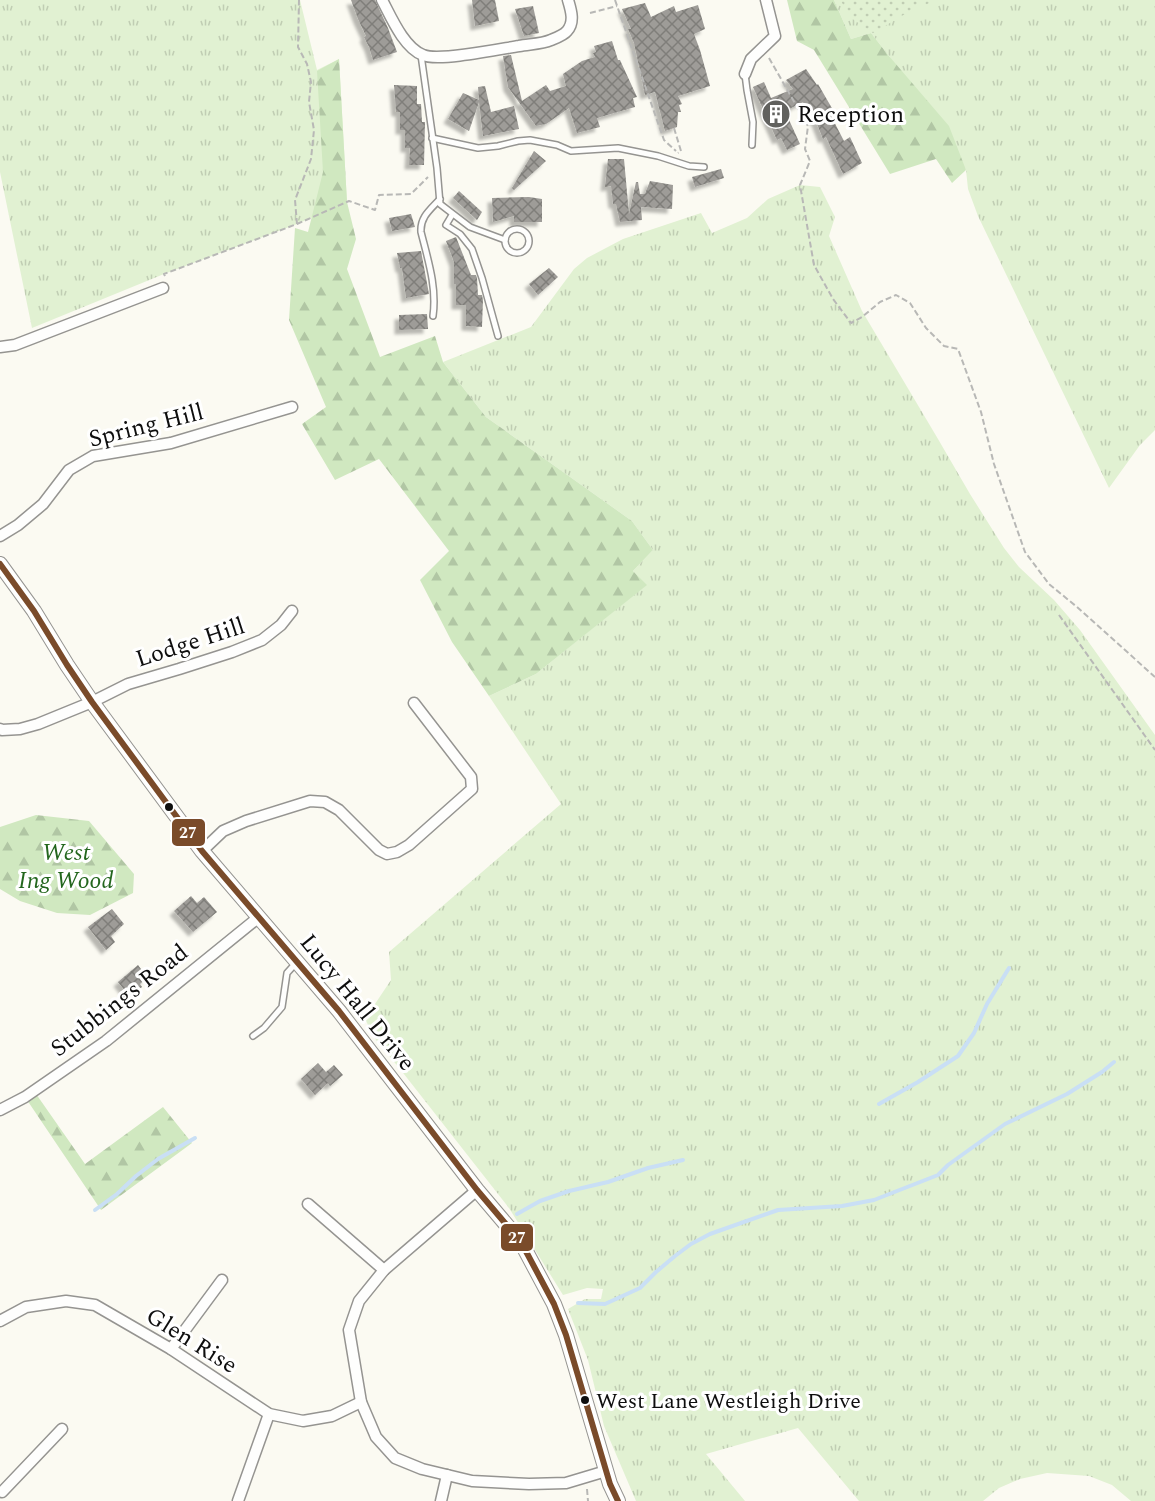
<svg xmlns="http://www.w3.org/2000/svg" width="1155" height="1501" font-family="Spectral,serif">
<defs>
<pattern id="grass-tufts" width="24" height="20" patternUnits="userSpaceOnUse" patternTransform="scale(1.5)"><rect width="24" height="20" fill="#e1f1d2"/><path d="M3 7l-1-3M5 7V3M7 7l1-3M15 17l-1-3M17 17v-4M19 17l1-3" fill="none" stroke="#c0cdb3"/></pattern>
<pattern id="forest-firs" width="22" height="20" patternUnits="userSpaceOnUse" patternTransform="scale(1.5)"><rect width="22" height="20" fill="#d0e8c0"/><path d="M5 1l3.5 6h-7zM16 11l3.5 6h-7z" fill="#b1c6a4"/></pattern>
<pattern id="park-dots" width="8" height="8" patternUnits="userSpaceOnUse" patternTransform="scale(1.5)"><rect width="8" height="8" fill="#e1f1d2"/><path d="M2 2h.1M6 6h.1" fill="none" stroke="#c0cdb3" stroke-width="1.8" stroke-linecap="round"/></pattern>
<pattern id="building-cross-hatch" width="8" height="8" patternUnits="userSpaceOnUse" patternTransform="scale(1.5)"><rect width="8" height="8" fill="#9e9c98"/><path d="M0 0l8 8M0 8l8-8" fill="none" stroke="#7f7e7a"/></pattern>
<filter id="shadow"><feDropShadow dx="-4.5" dy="4.5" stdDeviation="1.5" flood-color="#0004"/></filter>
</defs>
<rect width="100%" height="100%" fill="#fbfaf2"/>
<g fill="url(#grass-tufts)">
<polygon points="0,0 300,0 317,70 339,59 347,202 297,224 164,274 32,328 0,172"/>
<polygon points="834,0 1155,0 1155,430 1140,445 1109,488 978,216 968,189 966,170 889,56 871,33 851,39"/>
<polygon points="800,185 820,187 835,217 829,236 862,311 938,439 970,494 1004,548 1019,567 1054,600 1080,630 1155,735 1155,1501 1131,1501 1112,1485 1089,1476 1047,1473 1020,1479 999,1488 983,1501 859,1501 798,1428 706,1454 745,1501 636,1501 604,1426 588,1360 568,1309 585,1299 601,1299 603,1289 587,1288 563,1295 509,1208 400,1069 376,1040 365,1019 391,980 389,952 561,804 489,696 536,674 646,585 633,571 653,550 632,521 486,417 443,362 531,327 574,269 587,258 623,239 701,213 712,233 747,218 768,199"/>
</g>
<g fill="url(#forest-firs)">
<polygon points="787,0 834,0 851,39 871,33 889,56 949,126 966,170 952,183 936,159 890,174 814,50 797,41"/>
<polygon points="339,59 347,202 356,239 347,269 380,357 435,336 443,362 486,417 632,521 653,550 633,571 647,585 536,674 489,696 452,642 420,580 449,551 379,459 335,480 302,424 326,407 289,320 295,228 308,232 323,172 317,71"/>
<polygon points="36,815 89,821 134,874 133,893 90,915 57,913 20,901 0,889 0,827"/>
<polygon points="34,1091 85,1164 163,1107 192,1143 101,1210 25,1097"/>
</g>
<polygon fill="url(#park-dots)" points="840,0 936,0 905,14 873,33 854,20"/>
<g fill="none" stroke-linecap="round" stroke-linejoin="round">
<g stroke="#c9dff5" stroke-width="4">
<polyline points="879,1104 918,1082 958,1056 974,1033 987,1004 1009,968"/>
<polyline points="95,1210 117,1194 136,1176 158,1159 195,1138"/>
<polyline points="517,1214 540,1201 569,1191 608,1182 648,1168 683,1160"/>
<polyline points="578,1303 605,1304 640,1288 656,1272 675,1256 691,1244 710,1234 778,1210 842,1206 874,1200 938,1175 948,1165 1005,1124 1067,1094 1102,1072 1114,1062"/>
</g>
</g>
<g fill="url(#building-cross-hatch)" filter="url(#shadow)">
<polygon points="351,0 375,0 388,28 397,52 373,60 369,47 364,37 366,36 358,19"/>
<polygon points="472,0 495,0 499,21 475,26"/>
<polygon points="645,3 651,17 674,6 676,12 698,5 705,29 694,34 700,50 710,86 678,96 682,104 679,105 681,112 678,112 677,127 665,131 655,92 645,95 634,43 628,29 631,29 622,9"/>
<polygon points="533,6 539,33 524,36 515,9"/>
<polygon points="612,41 618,60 620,60 637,97 633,98 635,107 597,118 600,127 577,133 569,108 546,124 536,126 508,87 503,56 511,55 522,101 546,85 550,91 566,86 563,74 582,61 595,57 593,53 596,52 594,46"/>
<polygon points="806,69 817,85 818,84 833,110 829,112 844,141 850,137 862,163 843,174 826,137 823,139 815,119 813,121 803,102 785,111 800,144 787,150 781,138 777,140 753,87 764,82 771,98 793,89 786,80"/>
<polygon points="394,85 417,86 417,104 421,104 422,122 425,122 424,165 409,165 410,148 405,148 405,130 400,130 400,112 396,112"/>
<polygon points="485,86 491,112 514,106 519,129 483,136 479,102 469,131 448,119 463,93 479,100 478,87"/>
<polygon points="534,151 546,161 514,190 512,188"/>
<polygon points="608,159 624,159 629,214 636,182 638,182 640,194 645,194 650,181 673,185 672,209 641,207 642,220 620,222 616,204 613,204 611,186 605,187"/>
<polygon points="721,169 724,178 695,187 692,177"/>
<polygon points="459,191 482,212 477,220 453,198"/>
<polygon points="529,197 542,199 542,222 514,222 514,216 493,222 492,198"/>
<polygon points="411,214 415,227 392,231 389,218"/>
<polygon points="456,237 471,275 476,275 477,278 478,295 482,295 483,300 482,327 466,326 466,305 456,305 456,284 454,284 454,262 446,241"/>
<polygon points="421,251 429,294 406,298 402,268 400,268 397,253"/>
<polygon points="549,268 558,277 538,295 529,284"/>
<polygon points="427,314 428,329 399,330 399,315"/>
<polygon points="191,896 197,903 204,897 217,912 193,932 174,911"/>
<polygon points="112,909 124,924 111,936 115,942 106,950 88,927"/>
<polygon points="138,965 147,977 140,984 142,987 130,997 118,982"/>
<polygon points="318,1063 326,1072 334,1065 343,1075 330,1086 328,1083 315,1095 301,1079"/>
</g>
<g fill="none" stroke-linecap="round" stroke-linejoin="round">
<g stroke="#959491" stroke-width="8">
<g id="service">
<polyline points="421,55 437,168 440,204 470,227 505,240"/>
<polyline points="745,74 747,90 753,122 752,145"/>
<polyline points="432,138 478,148 498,146 518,141 530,140 557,145 571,151 618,148 658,156 689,166 704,167"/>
<polyline points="452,215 446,225 460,234 472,249 482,278 498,336"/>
<circle cx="517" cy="241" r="12"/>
<path d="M433,316C437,287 428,260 421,232C420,217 430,210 440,199"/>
<polyline points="253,1036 264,1028 282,1007 287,973 296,963"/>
</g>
</g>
<g stroke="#959491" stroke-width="13">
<g id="minor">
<path d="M382,0C391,17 404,48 423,55C438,62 500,49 519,46C530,44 542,44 551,40C556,38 564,35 567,31C575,22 571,10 568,0"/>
<polyline points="745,74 751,59 775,36 766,0"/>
<polyline points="0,347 15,345 163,288"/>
<polyline points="0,536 18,525 43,504 69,470 93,456 171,443 292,407"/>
<polyline points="0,729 2,730 20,729 38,724 92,702 128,684 179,669 232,652 262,640 281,625 292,611"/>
<polyline points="202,851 223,831 246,821 310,801 325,802 339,810 379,850 387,854 397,852 409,845 472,789 471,777 414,703"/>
<polyline points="0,1110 25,1097 106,1041 259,917"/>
<polyline points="477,1190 384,1270 359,1301 349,1330 361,1402 376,1437 395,1458 422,1469 472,1481 529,1484 566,1483 606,1471"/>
<polyline points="308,1204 384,1270"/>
<polyline points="0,1321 26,1307 66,1301 95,1305 171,1349 269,1414 303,1421 332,1416 361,1402"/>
<polyline points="171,1349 222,1280"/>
<polyline points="2,1492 62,1429"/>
<polyline points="238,1501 269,1414"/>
<polyline points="441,1501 447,1475"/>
</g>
</g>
<g stroke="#959491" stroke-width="16">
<polyline id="tertiary" points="0,564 34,611 67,665 92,702 202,851 339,1011 477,1190 521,1242 554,1304 566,1335 610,1484 618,1501"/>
</g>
<g stroke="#b8b8b6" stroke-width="2" stroke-dasharray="6 3" stroke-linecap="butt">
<polyline points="615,0 664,140 676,151"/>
<polyline points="590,13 617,6"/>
<polyline points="769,58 808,126 805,149 810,161 800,185 814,265 833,299 851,323 862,317 880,302 896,295 910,303 926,328 944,346 958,349 981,412 994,464 1025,552 1049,584 1077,607 1155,677"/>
<polyline points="674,128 681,151 678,153"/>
<polyline points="297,224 295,200 311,159 314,130 309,102 311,82 307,64 298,47 299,0"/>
<polyline points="165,276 164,274 297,224 349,201 375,210 379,195 411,194 428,177"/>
<polyline points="1059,615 1155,750"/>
<polyline points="587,1489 588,1501"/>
</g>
<use href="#service" stroke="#fefefd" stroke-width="5"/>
<use href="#minor" stroke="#fefefd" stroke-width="10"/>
<use href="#tertiary" stroke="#fefefd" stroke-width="14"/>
<g stroke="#fff" stroke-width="10">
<polyline id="bus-1" points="0,564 34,611 67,665 92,702 202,851 339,1011 477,1190 521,1242 554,1304 566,1335 610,1484 618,1501"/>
</g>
<use href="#bus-1" stroke="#7a4b2a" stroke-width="6"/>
</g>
<defs>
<g id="building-disc" transform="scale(1.5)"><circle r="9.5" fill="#61615e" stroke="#fff"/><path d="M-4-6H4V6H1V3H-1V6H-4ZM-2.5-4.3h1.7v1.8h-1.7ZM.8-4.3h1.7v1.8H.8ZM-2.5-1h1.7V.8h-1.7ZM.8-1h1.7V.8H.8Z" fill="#fff"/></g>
</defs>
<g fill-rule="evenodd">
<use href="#building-disc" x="776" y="114"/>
</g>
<g fill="#0e0e0e" stroke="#fff" stroke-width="2">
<circle cx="169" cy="807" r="5"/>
<circle cx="585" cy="1400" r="5"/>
</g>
<g text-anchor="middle" stroke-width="6" stroke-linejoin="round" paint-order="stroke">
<g font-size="22" fill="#0e0e0e" stroke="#fff" text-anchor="start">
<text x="596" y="1408">West Lane Westleigh Drive</text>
</g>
<g font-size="24" fill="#0e0e0e" stroke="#fff" text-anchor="start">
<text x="797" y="122">Reception</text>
</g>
<g font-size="24" fill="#0e0e0e" stroke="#fff">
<text transform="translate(146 425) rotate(-14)" y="8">Spring Hill</text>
<text transform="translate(190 642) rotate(-18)" y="8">Lodge Hill</text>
<text transform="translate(119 1000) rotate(-38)" y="8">Stubbings Road</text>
<text transform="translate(358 1002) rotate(51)" y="8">Lucy Hall Drive</text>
<text transform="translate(192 1340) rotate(32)" y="8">Glen Rise</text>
</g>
<g font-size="24" font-style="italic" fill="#23661d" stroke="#fff">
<text x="66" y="860">West<tspan x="66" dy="28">Ing Wood</tspan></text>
</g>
</g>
<g stroke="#fff" stroke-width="2">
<rect x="171" y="818" width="35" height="29" rx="6" fill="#7a4b2a"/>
<rect x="500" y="1223" width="34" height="29" rx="6" fill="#7a4b2a"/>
</g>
<g font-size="16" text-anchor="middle" font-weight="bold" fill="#fff">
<text x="188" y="838">27</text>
<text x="517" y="1243">27</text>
</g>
</svg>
